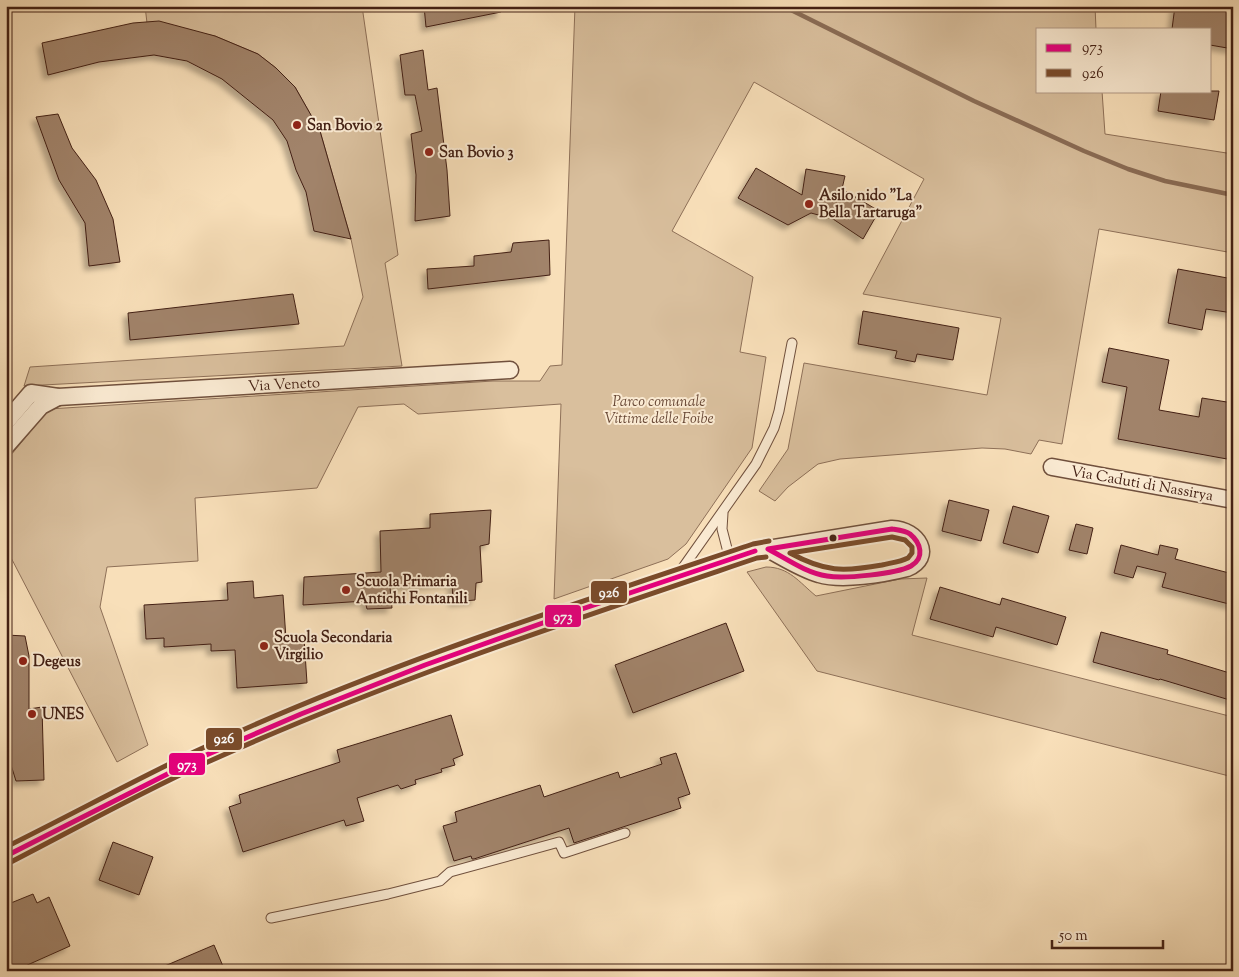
<svg xmlns="http://www.w3.org/2000/svg" width="1239" height="977" font-family="'Sorts Mill Goudy',serif">
<defs>
<filter id="shadow"><feDropShadow dx="-4.5" dy="4.5" stdDeviation="2.5" flood-color="#0004"/></filter>
</defs>
<rect width="100%" height="100%" fill="#f8dfb9"/>
<filter id="stains"><feTurbulence type="fractalNoise" baseFrequency=".004" numOctaves="4"/><feColorMatrix values="0 0 0 0 .2 0 0 0 0 .09 0 0 0 0 .02 0 0 0 .5 -.17"/></filter>
<radialGradient id="worn" r=".72"><stop offset=".6" stop-color="#630" stop-opacity="0"/><stop offset="1" stop-color="#630" stop-opacity=".3"/></radialGradient>
<g fill="#d9bf9d" stroke="#8e7058">
<polygon points="145,6 362,6 398,255 385,263 402,366 24,386 30,367 344,346 363,297 351,239 320,131 295,87 276,68 258,54 215,36 147,23"/>
<polygon points="575,6 1095,6 1096,29 1038,29 1038,91 1102,91 1105,134 1233,154 1233,253 1099,229 1062,444 1039,440 1031,454 1005,449 982,448 840,459 818,464 788,487 775,501 759,491 788,449 804,363 987,395 1001,318 863,294 924,179 754,82 672,231 753,277 740,352 766,357 752,448 686,544 668,559 554,599 561,404 418,414 404,404 358,407 317,488 195,498 198,561 107,567 100,607 148,745 117,762 6,548 6,461 49,409 493,381 540,381 550,366 562,365"/>
<path d="M766,567C789,567 799,582 816,596L900,579L927,578L912,635L1233,717V777L817,671L747,572Z"/>
</g>
<g fill="none" stroke-linecap="round" stroke-linejoin="round">
<polyline stroke="#8a6c55" stroke-width="4.5" points="783,6 974,101 1084,151 1128,169 1165,181 1233,195"/>
</g>
<g fill="#a1836a" stroke="#432014" filter="url(#shadow)">
<polygon points="424,6 500,6 501,12 426,27"/>
<polygon points="1175,6 1216,6 1233,9 1233,49 1210,45 1210,29 1172,29"/>
<polygon points="159,21 215,36 258,54 276,68 295,87 320,131 351,239 314,231 306,192 296,170 287,141 273,120 222,79 187,61 154,55 99,62 48,75 42,43 133,23"/>
<polygon points="423,50 428,90 437,88 447,170 450,216 415,221 416,175 411,134 422,131 415,95 405,95 400,55"/>
<polygon points="1161,91 1219,91 1214,120 1158,111"/>
<polygon points="58,114 72,148 96,180 113,219 120,262 89,266 85,223 59,180 36,117"/>
<polygon points="756,168 802,195 806,169 845,176 842,189 879,211 863,239 833,219 811,213 788,225 738,198"/>
<polygon points="549,240 550,275 428,289 427,269 474,266 474,256 511,252 513,243"/>
<polygon points="1178,269 1233,279 1233,313 1206,309 1202,330 1168,323"/>
<polygon points="293,294 299,324 130,340 128,313"/>
<polygon points="863,311 959,328 953,360 917,354 915,362 895,358 897,351 858,344"/>
<polygon points="1109,348 1169,360 1159,410 1199,417 1202,398 1233,403 1233,425 1227,459 1118,439 1127,387 1102,382"/>
<polygon points="949,500 989,510 981,541 942,531"/>
<polygon points="1013,506 1049,516 1038,553 1003,543"/>
<polygon points="491,510 489,544 480,546 482,582 476,583 475,600 453,602 452,583 390,587 392,608 367,609 365,601 303,605 304,577 381,572 380,531 430,528 430,514"/>
<polygon points="1076,524 1093,528 1087,554 1069,550"/>
<polygon points="1121,545 1158,555 1160,545 1178,549 1175,559 1233,574 1233,605 1162,587 1166,573 1137,566 1133,578 1114,573"/>
<polygon points="253,581 254,598 283,595 286,639 304,638 307,683 237,688 235,650 211,651 211,644 164,647 164,638 146,639 144,605 228,600 227,583"/>
<polygon points="940,587 1000,605 1002,598 1066,617 1057,645 996,627 993,637 930,619"/>
<polygon points="726,623 744,671 633,713 615,665"/>
<polygon points="1101,632 1168,650 1167,654 1233,674 1233,701 1160,679 1159,680 1093,662"/>
<polygon points="6,635 25,636 29,656 29,709 42,707 44,780 16,781 6,749"/>
<polygon points="451,715 463,755 453,759 455,765 441,769 442,772 415,780 416,784 401,789 398,785 357,798 364,821 346,826 344,820 243,852 229,807 241,803 239,795 340,762 337,750"/>
<polygon points="676,753 690,794 678,798 681,808 574,843 569,828 474,859 472,859 471,856 454,861 443,826 457,822 455,812 540,785 544,797 618,772 620,778 662,764 660,758"/>
<polygon points="113,842 153,857 139,895 99,880"/>
<polygon points="33,894 37,903 49,897 70,946 14,971 6,971 6,905"/>
<polygon points="214,945 225,971 153,971"/>
</g>
<g fill="none" stroke-linecap="round" stroke-linejoin="round">
<g stroke="#70503d" stroke-width="11">
<g id="service">
<polyline points="723,513 722,529 730,560"/>
<polyline points="677,576 756,464 774,428 779,411 792,343"/>
<polyline points="271,918 388,894 440,881 450,872 559,842 564,853 625,833"/>
</g>
</g>
<g stroke="#70503d" stroke-width="19">
<g id="minor">
<polyline points="6,422 31,393 58,397 510,370"/>
<polyline points="6,446 41,406 58,397"/>
<polyline points="1052,467 1233,500"/>
<path d="M6,856L197,759L301,714L425,665L582,609L755,551L892,529C918,530 934,557 907,568C883,574 842,581 819,574C801,569 783,557 766,548"/>
</g>
</g>
<use href="#service" stroke="#faead2" stroke-width="9"/>
<use href="#minor" stroke="#faead2" stroke-width="16"/>
<g stroke="#faead2" stroke-width="9">
<g id="bus-1">
<path d="M892,529C898,530 906,531 910,534C921,543 925,558 911,566C896,574 844,579 827,576C806,573 787,559 768,549Z"/>
<polyline points="6,856 197,759 301,714 425,665 582,609 755,551"/>
</g>
</g>
<g stroke="#faead2" stroke-width="9">
<g id="bus-2">
<path d="M892,537L905,540L912,547V553L908,558C900,562 890,563 882,565C843,572 825,572 790,553Z"/>
<path d="M6,847C69,816 131,782 194,752C374,668 565,607 753,544L769,541"/>
<path d="M9,863C73,830 136,795 201,765C381,683 570,621 757,558L766,557"/>
</g>
</g>
<use href="#bus-1" stroke="#e5007d" stroke-width="5"/>
<use href="#bus-2" stroke="#7a4b2a" stroke-width="5"/>
</g>
<g fill="#8f2418" stroke="#faead2" stroke-width="2">
<circle cx="297" cy="125" r="5"/>
<circle cx="429" cy="152" r="5"/>
<circle cx="809" cy="204" r="5"/>
<circle cx="346" cy="590" r="5"/>
<circle cx="264" cy="646" r="5"/>
<circle cx="23" cy="661" r="5"/>
<circle cx="32" cy="714" r="5"/>
</g>
<circle fill="#432014" stroke="#faead2" stroke-width="2" cx="833" cy="538" r="4.5"/>
<g text-anchor="middle" stroke-width="4" stroke-linejoin="round" paint-order="stroke">
<g font-size="15" font-weight="bold" fill="#432014" stroke="#faead2" text-anchor="start">
<text x="307" y="130">San Bovio 2</text>
<text x="439" y="157">San Bovio 3</text>
<text x="819" y="200">Asilo nido "La<tspan x="819" dy="17">Bella Tartaruga"</tspan></text>
<text x="356" y="586">Scuola Primaria<tspan x="356" dy="17">Antichi Fontanili</tspan></text>
<text x="274" y="642">Scuola Secondaria<tspan x="274" dy="17">Virgilio</tspan></text>
<text x="33" y="666">Degeus</text>
<text x="42" y="719">UNES</text>
</g>
<g font-size="15" fill="#432014" stroke="#faead2">
<text transform="translate(284 384) rotate(-3)" y="5">Via Veneto</text>
<text transform="translate(1142 483) rotate(10)" y="5">Via Caduti di Nassirya</text>
</g>
<g font-size="15" font-style="italic" fill="#684836" stroke="#faead2">
<text x="659" y="406">Parco comunale<tspan x="659" dy="17">Vittime delle Foibe</tspan></text>
</g>
</g>
<g stroke="#faead2" stroke-width="2">
<rect x="590" y="580" width="38" height="24" rx="5" fill="#7a4b2a"/>
<rect x="544" y="604" width="38" height="24" rx="5" fill="#e5007d"/>
<rect x="205" y="727" width="38" height="24" rx="5" fill="#7a4b2a"/>
<rect x="168" y="752" width="38" height="24" rx="5" fill="#e5007d"/>
</g>
<g font-size="14" text-anchor="middle" font-weight="bold" fill="#fff">
<text x="609" y="597">926</text>
<text x="563" y="621">973</text>
<text x="224" y="743">926</text>
<text x="187" y="769">973</text>
</g>
<rect width="1239" height="977" fill="none" stroke="#f8dfb9" stroke-width="25"/>
<rect x="8" y="8" width="1224" height="962" fill="none" stroke="#432014" stroke-width="2.5"/>
<rect x="12" y="12" width="1214" height="952" fill="none" stroke="#432014"/>
<rect x="1036" y="28" width="175" height="65" fill="#faead2" stroke="#b19986"/>
<rect x="1046" y="44" width="25" height="8" fill="#e5007d" stroke="#b19986"/>
<text x="1082" y="52" font-size="15" fill="#432014">973</text>
<rect x="1046" y="69" width="25" height="8" fill="#7a4b2a" stroke="#b19986"/>
<text x="1082" y="78" font-size="15" fill="#432014">926</text>
<path d="M1052 940v8h111v-8" fill="none" stroke="#432014" stroke-width="2.5"/>
<text x="1059" y="940" font-size="15" fill="#432014" stroke="#faead2" stroke-width="4" paint-order="stroke">50 m</text>
<rect width="100%" height="100%" filter="url(#stains)"/>
<rect width="100%" height="100%" fill="url(#worn)"/>
</svg>
